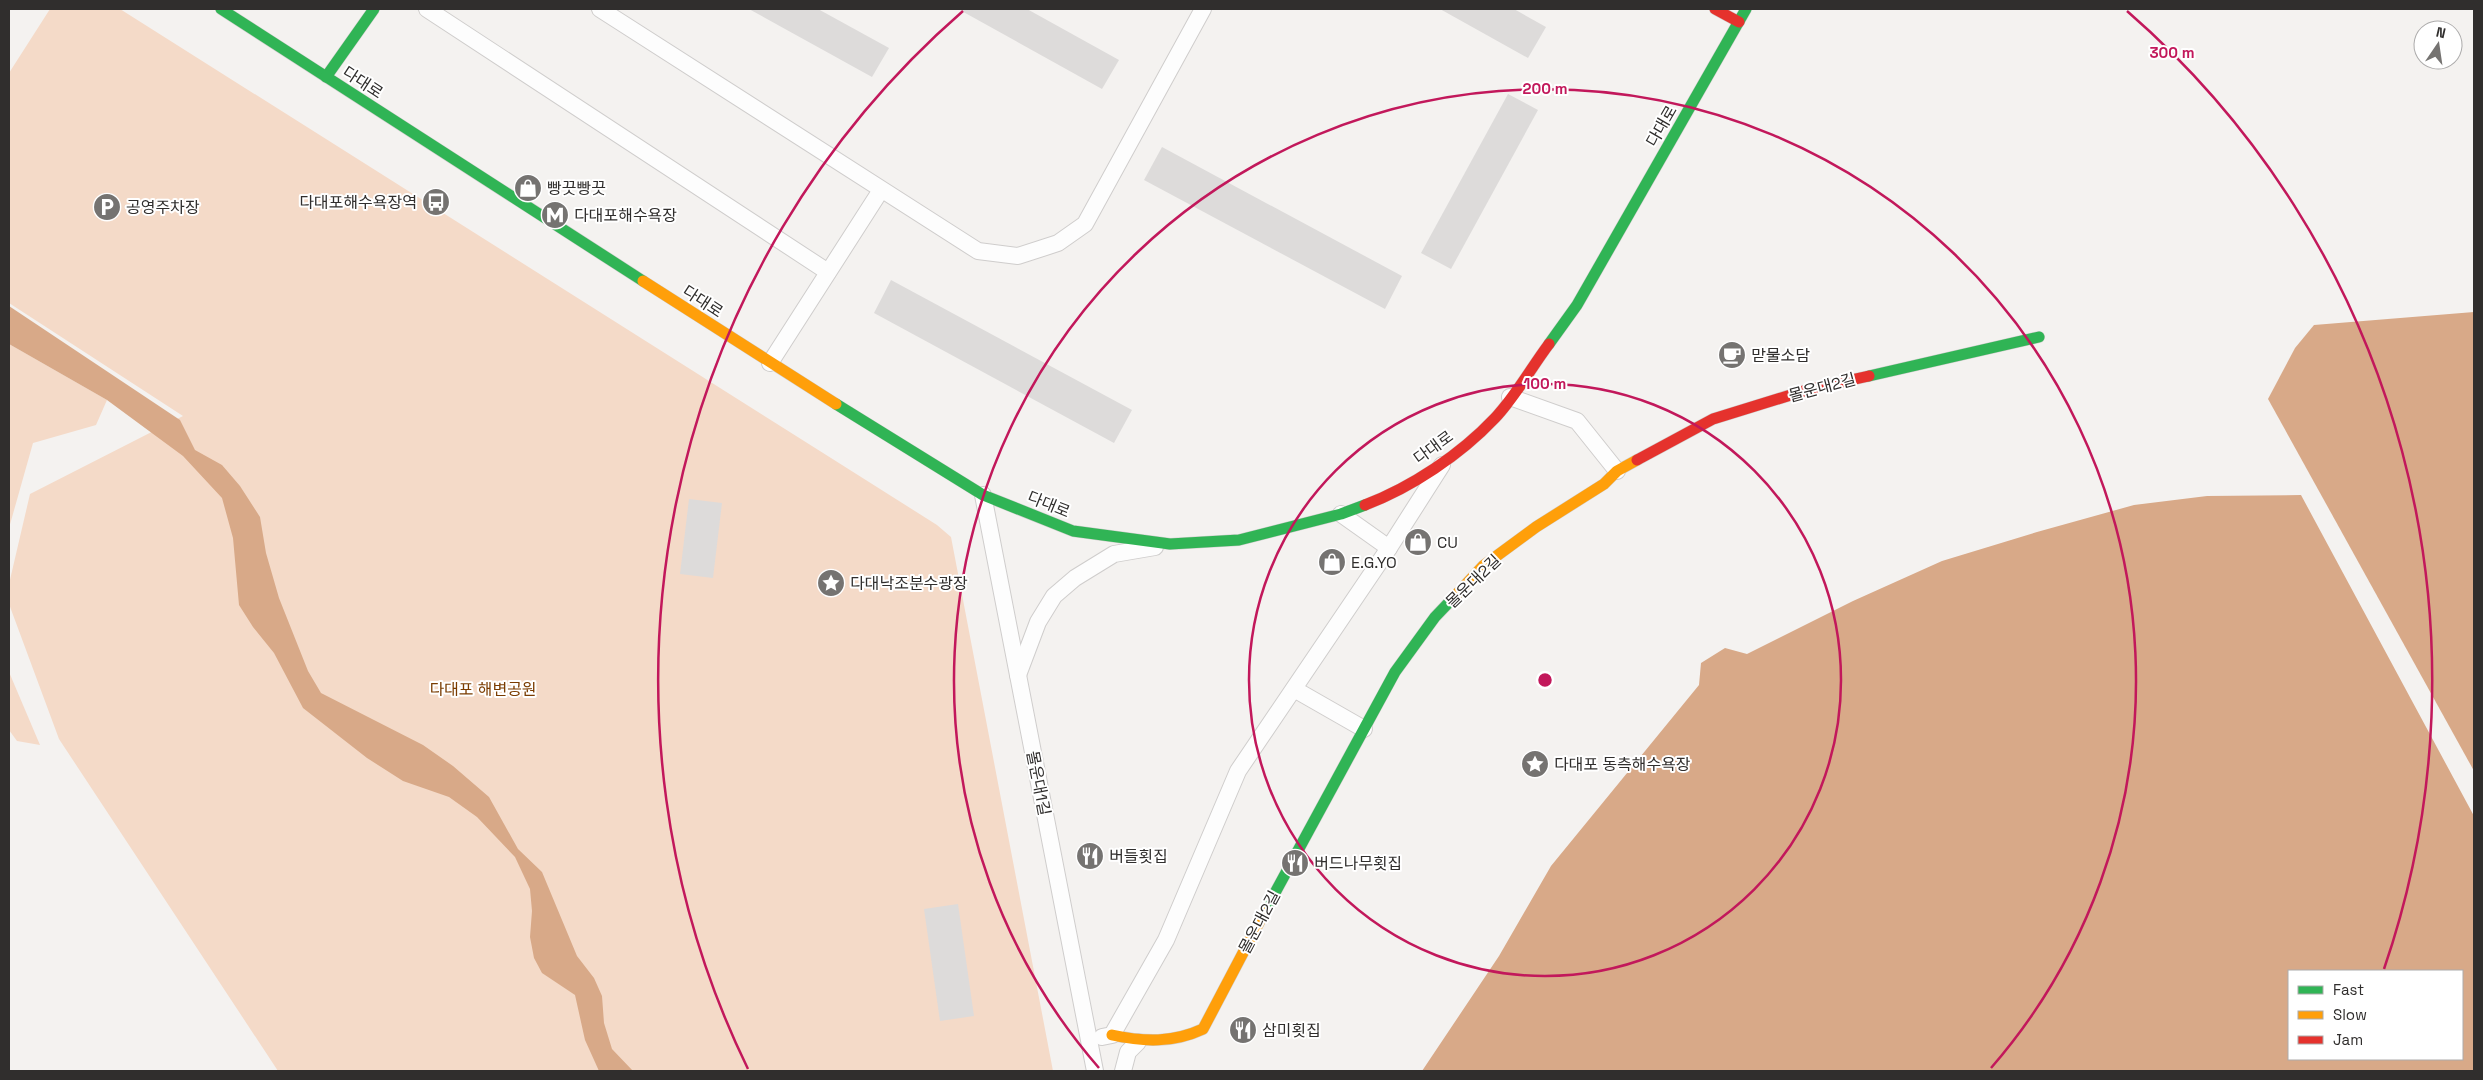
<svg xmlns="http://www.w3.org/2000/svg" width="2483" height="1080" font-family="'Space Grotesk','Noto Sans KR',sans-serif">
<rect width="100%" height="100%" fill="#f4f2f0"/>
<g fill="#f4dac8">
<polygon points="50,9 120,9 831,458 937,525 951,537 1053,1071 278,1071 59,739 9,604 9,584 30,494 183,416 9,303 9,73"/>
<polygon points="9,344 107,400 96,425 33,443 9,528"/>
<polygon points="9,672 40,745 17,741 9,730"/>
</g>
<g fill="#d8a988" fill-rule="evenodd">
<polygon points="9,306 180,420 195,450 222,465 240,486 260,517 266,553 279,598 308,671 321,693 423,745 453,766 489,797 518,849 542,872 577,956 594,978 602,996 604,1023 612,1049 633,1071 599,1071 585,1040 575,995 542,973 534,958 530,937 532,911 530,889 515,857 477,817 449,797 403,781 367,758 303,708 274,653 253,627 239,605 233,538 222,498 183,456 107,400 9,344"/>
<polygon points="2474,312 2474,771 2268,399 2295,348 2314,325"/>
<path d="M2301,495L2474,816V1071H1422L1499,956L1551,866L1699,685L1701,663L1725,648L1747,654L1853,601L1942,561L2037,532L2134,505L2207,496ZM2289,971H2462V1059H2289Z"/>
</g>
<g fill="#dddbda">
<polygon points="749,9 818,9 889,48 872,77"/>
<polygon points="958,9 1027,9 1119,60 1102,89"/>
<polygon points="1440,9 1514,9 1546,27 1528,58"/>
<polygon points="1508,94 1538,110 1451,269 1421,253"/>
<polygon points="1162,147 1402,276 1385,309 1144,180"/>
<polygon points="891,280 1132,410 1114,443 874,313"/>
<polygon points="689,499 722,503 713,578 680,574"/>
<polygon points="958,904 974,1016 940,1021 924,909"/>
</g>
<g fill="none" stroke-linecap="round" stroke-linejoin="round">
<g stroke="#cfcdcc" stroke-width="18">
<g id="street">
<polyline points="427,9 828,272"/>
<polyline points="600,9 978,251 1018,256 1058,243 1085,224 1203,9"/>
<polyline points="770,363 881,190"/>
<polyline points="1510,397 1577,421 1617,471"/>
<polyline points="983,495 1095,1071"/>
<polyline points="1341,514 1389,548 1442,465"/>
<polyline points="1018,675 1038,622 1054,596 1075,578 1114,554 1155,547"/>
<polyline points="1294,689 1364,729"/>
<polyline points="1102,1037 1112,1035 1166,940 1238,771 1389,548"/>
<polyline points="1123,1071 1128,1052 1138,1042"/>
</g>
</g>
<g stroke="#cfcdcc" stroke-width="12">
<g id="fast">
<polyline points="221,9 643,281"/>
<polyline points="326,77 374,9"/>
<polyline points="1549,344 1577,305 1746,9"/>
<polyline points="1869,376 2039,337"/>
<polyline points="836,404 983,495 1073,531 1170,544 1239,540 1341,514 1365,505"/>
<polyline points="1264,913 1395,672 1435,617 1456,595"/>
</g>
</g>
<g stroke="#cfcdcc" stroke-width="12">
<g id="slow">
<polyline points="643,281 836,404"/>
<polyline points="1456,595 1483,566 1536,527 1604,484 1617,471 1637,460"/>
<path d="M1112,1035C1144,1042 1173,1043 1203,1029L1264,913"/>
</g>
</g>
<g stroke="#cfcdcc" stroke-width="12">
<g id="jam">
<polyline points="1715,9 1739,22"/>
<polyline points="1637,460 1713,419 1810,389 1869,376"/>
<path d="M1365,505C1412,487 1460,455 1495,418C1515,397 1531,368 1549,344"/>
</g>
</g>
<use href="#street" stroke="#fdfdfd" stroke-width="16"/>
<use href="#fast" stroke="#30b455" stroke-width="11"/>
<use href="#slow" stroke="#ff9f0a" stroke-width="11"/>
<use href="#jam" stroke="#e5322d" stroke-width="11"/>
</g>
<g fill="none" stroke="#c2185b" stroke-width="2.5">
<circle cx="1545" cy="680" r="296"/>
<path d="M1099 1068A591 591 0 1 1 1991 1068"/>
<path d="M748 1069A887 887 0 0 1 963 11M2127 11A887 887 0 0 1 2384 969"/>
</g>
<defs>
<g id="shop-disc" transform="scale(1.4375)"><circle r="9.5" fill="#757371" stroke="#fff"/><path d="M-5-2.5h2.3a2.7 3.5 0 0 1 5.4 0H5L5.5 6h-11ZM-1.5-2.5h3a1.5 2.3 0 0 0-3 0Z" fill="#fff"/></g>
<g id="bus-disc" transform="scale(1.4375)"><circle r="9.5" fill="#757371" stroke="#fff"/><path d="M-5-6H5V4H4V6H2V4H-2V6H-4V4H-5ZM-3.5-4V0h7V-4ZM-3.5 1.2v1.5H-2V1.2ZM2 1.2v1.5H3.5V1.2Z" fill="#fff"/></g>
<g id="parking-disc" transform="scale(1.4375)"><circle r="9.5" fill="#757371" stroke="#fff"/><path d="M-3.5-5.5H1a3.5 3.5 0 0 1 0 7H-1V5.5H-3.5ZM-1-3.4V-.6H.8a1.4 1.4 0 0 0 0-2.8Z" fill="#fff"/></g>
<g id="metro-disc" transform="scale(1.4375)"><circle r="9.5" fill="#757371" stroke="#fff"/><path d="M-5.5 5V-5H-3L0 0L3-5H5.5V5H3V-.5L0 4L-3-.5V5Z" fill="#fff"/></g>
<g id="cafe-disc" transform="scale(1.4375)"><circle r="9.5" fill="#757371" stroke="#fff"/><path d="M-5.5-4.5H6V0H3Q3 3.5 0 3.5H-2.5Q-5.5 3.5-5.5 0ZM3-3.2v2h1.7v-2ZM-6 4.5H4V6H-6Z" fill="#fff"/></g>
<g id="sight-disc" transform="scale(1.4375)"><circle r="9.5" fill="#757371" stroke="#fff"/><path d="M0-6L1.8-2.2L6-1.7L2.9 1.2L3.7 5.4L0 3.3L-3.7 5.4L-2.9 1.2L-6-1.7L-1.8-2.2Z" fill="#fff"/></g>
<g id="restaurant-disc" transform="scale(1.4375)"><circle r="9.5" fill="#757371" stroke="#fff"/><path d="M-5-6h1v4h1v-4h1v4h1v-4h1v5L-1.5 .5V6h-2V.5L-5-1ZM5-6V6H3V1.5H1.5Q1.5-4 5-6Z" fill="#fff"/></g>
</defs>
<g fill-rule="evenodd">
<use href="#shop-disc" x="528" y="188"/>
<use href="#bus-disc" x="436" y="202"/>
<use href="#parking-disc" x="107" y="207"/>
<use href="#metro-disc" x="555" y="215"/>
<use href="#cafe-disc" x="1732" y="355"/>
<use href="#shop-disc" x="1418" y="542"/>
<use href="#shop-disc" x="1332" y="562"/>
<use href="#sight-disc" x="831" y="583"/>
<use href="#sight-disc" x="1535" y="764"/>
<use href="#restaurant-disc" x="1090" y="856"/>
<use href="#restaurant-disc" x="1295" y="863"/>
<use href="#restaurant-disc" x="1243" y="1030"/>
</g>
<g text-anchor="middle" stroke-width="4" stroke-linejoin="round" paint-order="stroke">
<g font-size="16" fill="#302e2d" stroke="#fff">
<text transform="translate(363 82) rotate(33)" y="6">다대로</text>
<text transform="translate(1661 126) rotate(-60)" y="6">다대로</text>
<text transform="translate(703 301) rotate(33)" y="6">다대로</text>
<text transform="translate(1822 387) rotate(-15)" y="6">몰운대2길</text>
<text transform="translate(1433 447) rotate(-36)" y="6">다대로</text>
<text transform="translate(1049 504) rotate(22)" y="6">다대로</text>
<text transform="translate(1473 581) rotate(-44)" y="6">몰운대2길</text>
<text transform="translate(1039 783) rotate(79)" y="6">몰운대1길</text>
<text transform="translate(1259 922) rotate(-62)" y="6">몰운대2길</text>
</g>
<g font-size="16" fill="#302e2d" stroke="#fff" text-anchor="start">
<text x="547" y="194">빵끗빵끗</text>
<text x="417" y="208" text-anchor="end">다대포해수욕장역</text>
<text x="126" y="213">공영주차장</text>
<text x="574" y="221">다대포해수욕장</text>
<text x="1751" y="361">맏물소담</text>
<text x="1437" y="548">CU</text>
<text x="1351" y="568">E.G.YO</text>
<text x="850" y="589">다대낙조분수광장</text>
<text x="1554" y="770">다대포 동측해수욕장</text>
<text x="1109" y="862">버들횟집</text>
<text x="1314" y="869">버드나무횟집</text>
<text x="1262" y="1036">삼미횟집</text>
</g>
<g font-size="16" fill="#7a3c01" stroke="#fff">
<text x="483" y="695">다대포 해변공원</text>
</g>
</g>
<circle cx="1545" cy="680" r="8" fill="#c2185b" stroke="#fff" stroke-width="2.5"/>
<g font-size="15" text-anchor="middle" font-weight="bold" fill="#c2185b" stroke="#fff" stroke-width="4" stroke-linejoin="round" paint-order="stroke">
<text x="2172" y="58">300 m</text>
<text x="1545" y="94">200 m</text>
<text x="1545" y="389">100 m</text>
</g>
<rect width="2483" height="1080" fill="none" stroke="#302e2d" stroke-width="20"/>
<rect x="2288" y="970" width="175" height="90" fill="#ffffff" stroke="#acabab"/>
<rect x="2298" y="986" width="25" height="8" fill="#30b455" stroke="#acabab"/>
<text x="2333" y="995" font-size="15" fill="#302e2d">Fast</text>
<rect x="2298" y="1011" width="25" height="8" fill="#ff9f0a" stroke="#acabab"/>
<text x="2333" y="1020" font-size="15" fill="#302e2d">Slow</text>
<rect x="2298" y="1036" width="25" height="8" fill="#e5322d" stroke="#acabab"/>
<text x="2333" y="1045" font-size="15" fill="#302e2d">Jam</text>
<g transform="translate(2438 45) rotate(13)"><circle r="24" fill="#ffffff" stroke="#acabab"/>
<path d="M0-4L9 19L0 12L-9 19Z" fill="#757371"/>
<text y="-8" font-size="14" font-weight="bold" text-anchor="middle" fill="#302e2d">N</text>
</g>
</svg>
